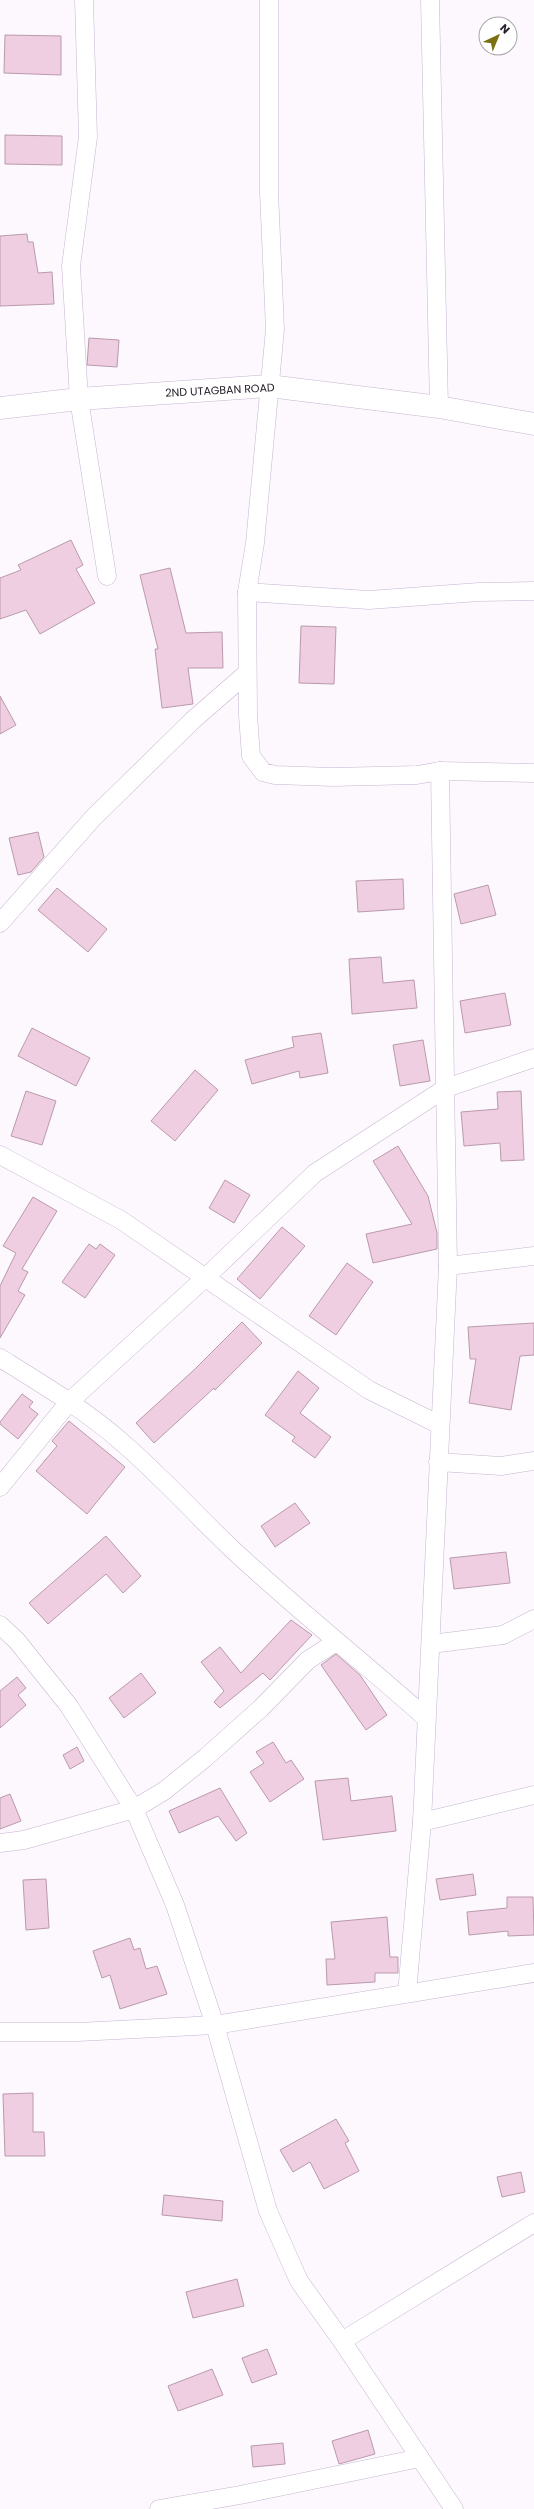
<svg xmlns="http://www.w3.org/2000/svg" width="534" height="2509" font-family="Poppins,sans-serif">
<rect width="100%" height="100%" fill="#fcf8fe"/>
<g fill="#efcee1" stroke="#ba9aac">
<polygon points="5,35 61,36 61,75 4,73"/>
<polygon points="5,135 62,136 62,165 5,164"/>
<polygon points="27,234 28,242 33,242 38,273 52,272 54,304 0,306 0,236"/>
<polygon points="89,338 119,340 117,367 87,365"/>
<polygon points="71,540 83,565 76,569 95,603 40,634 26,610 0,619 0,578 21,570 18,565"/>
<polygon points="170,568 186,633 222,632 223,668 188,668 193,704 162,708 155,649 158,649 140,575"/>
<polygon points="301,626 336,627 334,684 299,683"/>
<polygon points="0,696 16,725 0,734"/>
<polygon points="38,832 44,857 31,872 18,875 9,838"/>
<polygon points="403,879 404,909 358,912 356,881"/>
<polygon points="488,885 496,915 461,924 454,894"/>
<polygon points="57,888 107,929 88,952 38,910"/>
<polygon points="381,957 383,983 414,980 417,1008 352,1014 349,959"/>
<polygon points="505,993 511,1025 465,1033 460,1001"/>
<polygon points="32,1028 90,1058 76,1086 18,1056"/>
<polygon points="321,1033 328,1073 300,1078 299,1071 252,1084 245,1060 294,1047 292,1037"/>
<polygon points="423,1040 430,1081 400,1086 393,1045"/>
<polygon points="195,1070 218,1090 175,1141 151,1121"/>
<polygon points="26,1091 56,1101 42,1145 11,1136"/>
<polygon points="521,1091 524,1160 501,1161 500,1143 464,1146 461,1112 498,1109 497,1092"/>
<polygon points="398,1146 428,1196 437,1233 437,1249 373,1263 366,1234 412,1224 373,1161"/>
<polygon points="225,1180 250,1195 234,1223 209,1208"/>
<polygon points="33,1197 57,1211 22,1269 28,1272 18,1291 25,1295 0,1338 0,1286 16,1253 3,1246"/>
<polygon points="282,1227 305,1246 260,1299 237,1279"/>
<polygon points="89,1244 96,1249 100,1244 115,1255 85,1298 62,1282"/>
<polygon points="347,1263 373,1282 336,1335 309,1316"/>
<polygon points="242,1322 262,1343 215,1390 214,1388 154,1443 136,1423 195,1369"/>
<polygon points="534,1323 534,1355 520,1356 511,1410 469,1403 476,1359 470,1359 468,1327"/>
<polygon points="298,1371 319,1388 300,1413 331,1437 315,1458 292,1441 295,1437 265,1415"/>
<polygon points="22,1394 33,1402 29,1407 38,1414 18,1439 0,1424 0,1422"/>
<polygon points="69,1421 125,1467 87,1514 36,1471 57,1446 52,1441"/>
<polygon points="295,1503 310,1523 275,1547 261,1526"/>
<polygon points="106,1536 141,1576 123,1593 106,1574 48,1624 29,1603"/>
<polygon points="506,1552 510,1583 454,1589 450,1558"/>
<polygon points="291,1620 312,1635 270,1680 263,1673 220,1708 214,1702 224,1691 201,1662 220,1647 241,1673"/>
<polygon points="336,1654 360,1675 387,1715 366,1730 321,1665"/>
<polygon points="141,1673 156,1693 124,1718 109,1698"/>
<polygon points="17,1677 26,1688 18,1695 26,1705 0,1728 0,1691"/>
<polygon points="273,1742 286,1763 291,1760 304,1779 270,1802 250,1772 264,1763 256,1752"/>
<polygon points="77,1747 84,1761 70,1769 63,1755"/>
<polygon points="348,1778 351,1801 392,1796 396,1831 323,1840 315,1781"/>
<polygon points="220,1788 247,1833 236,1841 218,1816 179,1833 169,1811"/>
<polygon points="10,1794 21,1821 0,1829 0,1798"/>
<polygon points="473,1874 476,1895 440,1900 436,1879"/>
<polygon points="46,1879 49,1928 26,1930 23,1880"/>
<polygon points="507,1897 533,1897 534,1935 508,1936 508,1931 469,1935 467,1912 507,1908"/>
<polygon points="387,1917 390,1957 398,1957 398,1973 375,1973 375,1982 327,1985 326,1959 335,1959 331,1922"/>
<polygon points="130,1938 134,1950 140,1948 146,1969 157,1966 167,1994 120,2009 110,1975 102,1978 93,1951"/>
<polygon points="33,2093 33,2132 44,2132 45,2156 5,2156 3,2094"/>
<polygon points="336,2119 349,2141 345,2143 359,2171 324,2189 310,2162 293,2172 280,2150"/>
<polygon points="521,2172 525,2192 502,2197 497,2177"/>
<polygon points="164,2195 223,2201 222,2221 162,2215"/>
<polygon points="237,2279 244,2306 193,2318 186,2292"/>
<polygon points="267,2349 277,2374 252,2383 242,2358"/>
<polygon points="212,2369 223,2395 178,2411 168,2386"/>
<polygon points="368,2430 375,2454 339,2464 332,2441"/>
<polygon points="283,2443 285,2464 253,2467 251,2446"/>
</g>
<g fill="none" stroke-linecap="round" stroke-linejoin="round">
<g stroke="#c7b5d1" stroke-width="19">
<g id="street">
<polyline points="84,0 88,137 71,266 79,399 107,576"/>
<polyline points="269,0 269,192 275,329 255,543 247,592 248,715 251,756 263,772 275,775 333,777 417,775 440,771 534,773"/>
<polyline points="430,0 439,407"/>
<polyline points="247,592 369,600 479,592 534,591"/>
<polyline points="0,923 93,818 193,720 247,673"/>
<polyline points="0,1155 121,1220 369,1390 440,1425"/>
<polyline points="448,1266 534,1256"/>
<path d="M0,1358C42,1384 87,1411 124,1444C162,1477 196,1515 232,1549C295,1608 362,1661 426,1718"/>
<polyline points="438,1462 501,1466 534,1461"/>
<polyline points="0,1487 69,1402 206,1277 315,1173 446,1088 534,1058"/>
<polyline points="0,1625 17,1641 69,1706 134,1809 175,1905 215,2025 268,2211 299,2281 342,2341 454,2509"/>
<polyline points="431,1644 503,1635 534,1619"/>
<polyline points="422,1822 534,1795"/>
<polyline points="0,1843 24,1840 134,1809 164,1791 205,1758 261,1708 308,1660 336,1642"/>
<polyline points="407,1993 422,1822 448,1266 440,771"/>
<polyline points="0,2032 78,2032 215,2025 534,1973"/>
<polyline points="342,2341 534,2223"/>
<polyline points="159,2509 240,2495 420,2458"/>
</g>
</g>
<g stroke="#c7b5d1" stroke-width="23">
<polyline id="secondary" points="0,408 79,399 269,386 439,407 534,424"/>
</g>
<use href="#street" stroke="#fff" stroke-width="18"/>
<use href="#secondary" stroke="#fff" stroke-width="22"/>
</g>
<g text-anchor="middle" stroke-width="3.5" stroke-linejoin="round" paint-order="stroke">
<g font-size="11" fill="#27202b" stroke="#fff">
<text transform="translate(220 390) rotate(-3)" y="4">2ND UTAGBAN ROAD</text>
</g>
</g>
<g transform="translate(498 36) rotate(44)"><circle r="19" fill="#ffffff" stroke="#a9a6aa"/>
<path d="M0-3L7 15L0 10L-7 15Z" fill="#797010"/>
<text y="-6" font-size="11" font-weight="bold" text-anchor="middle" fill="#27202b">N</text>
</g>
</svg>
